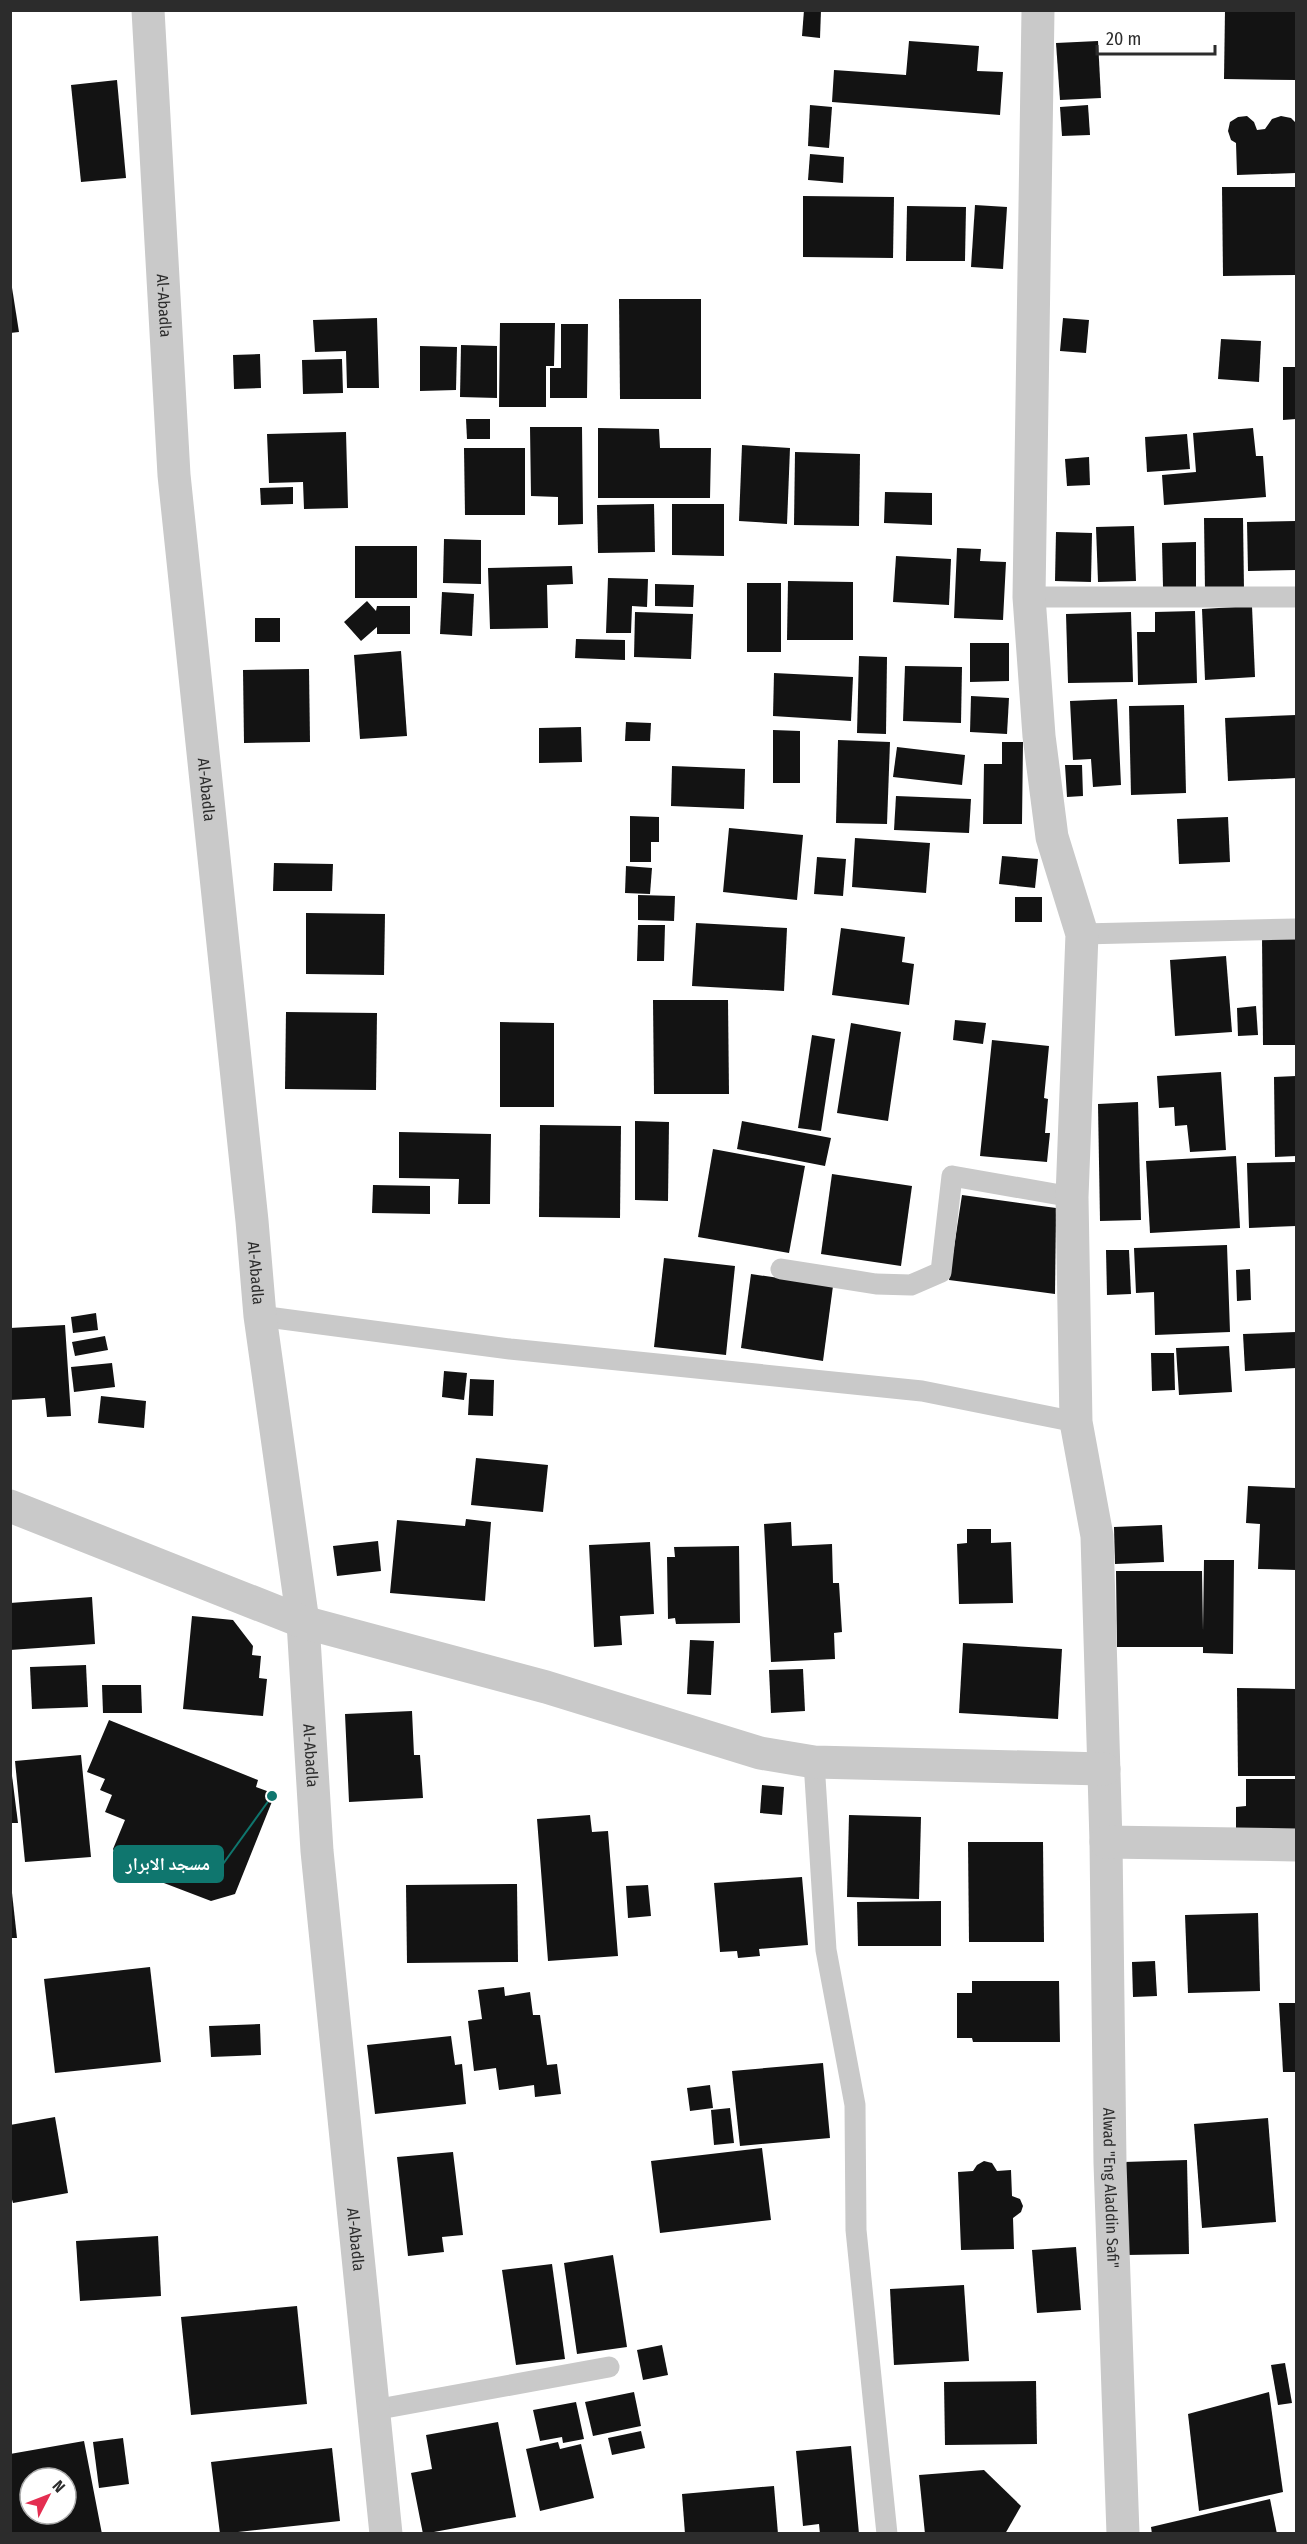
<svg xmlns="http://www.w3.org/2000/svg" width="1307" height="2544" font-family="'Fira Sans Condensed','Noto Naskh Arabic',sans-serif">
<rect width="100%" height="100%" fill="#fff"/>
<g fill="#131313" fill-rule="evenodd">
<polygon points="804,10 821,10 820,38 802,36"/>
<polygon points="1225,10 1296,10 1296,80 1224,79"/>
<polygon points="909,41 979,46 977,71 1003,72 1000,115 832,102 834,70 906,75"/>
<polygon points="1098,41 1101,98 1060,100 1056,43"/>
<polygon points="117,80 126,178 81,182 71,85"/>
<polygon points="810,105 832,107 829,148 808,146"/>
<polygon points="1088,105 1090,135 1062,136 1060,107"/>
<polygon points="1247,116 1254,122 1257,130 1265,129 1272,119 1281,116 1291,118 1296,123 1296,173 1237,175 1236,143 1231,140 1228,131 1230,122 1238,117"/>
<polygon points="810,154 844,157 843,183 808,180"/>
<polygon points="1222,187 1296,187 1296,275 1223,276"/>
<polygon points="803,196 894,197 893,258 803,257"/>
<polygon points="975,205 1007,207 1003,269 971,267"/>
<polygon points="907,206 966,207 965,261 906,261"/>
<polygon points="10,275 19,332 10,333"/>
<polygon points="619,299 701,299 701,399 620,399"/>
<polygon points="377,318 379,388 347,388 346,351 315,352 313,320"/>
<polygon points="1063,318 1089,320 1086,353 1060,351"/>
<polygon points="500,323 555,323 554,366 546,366 546,407 499,407"/>
<polygon points="561,324 588,324 587,398 550,398 550,368 561,368"/>
<polygon points="1221,339 1261,341 1259,382 1218,379"/>
<polygon points="461,345 497,346 497,398 460,397"/>
<polygon points="420,346 457,347 456,390 420,391"/>
<polygon points="260,354 261,388 234,389 233,355"/>
<polygon points="342,359 343,393 303,394 302,360"/>
<polygon points="1283,367 1296,367 1296,419 1283,420"/>
<polygon points="466,419 490,419 490,439 467,439"/>
<polygon points="530,427 582,427 583,524 558,525 558,497 531,496"/>
<polygon points="598,428 659,429 660,448 711,448 710,498 598,498"/>
<polygon points="1253,428 1256,456 1263,456 1266,497 1164,505 1162,475 1196,472 1193,433"/>
<polygon points="346,432 348,508 304,509 303,482 269,483 267,434"/>
<polygon points="1187,434 1190,469 1147,472 1145,437"/>
<polygon points="742,445 790,448 787,524 739,521"/>
<polygon points="464,448 525,448 525,515 465,515"/>
<polygon points="795,452 860,454 859,526 794,525"/>
<polygon points="1089,457 1090,485 1067,486 1065,459"/>
<polygon points="293,487 293,504 261,505 260,488"/>
<polygon points="885,492 932,493 932,525 884,523"/>
<polygon points="654,504 655,552 598,553 597,505"/>
<polygon points="672,504 724,504 724,556 672,555"/>
<polygon points="1204,518 1243,518 1244,590 1205,591"/>
<polygon points="1296,521 1296,570 1248,571 1247,522"/>
<polygon points="1134,526 1136,581 1098,582 1096,527"/>
<polygon points="1056,532 1092,533 1091,582 1055,581"/>
<polygon points="444,539 481,540 481,584 443,583"/>
<polygon points="1196,542 1196,587 1163,587 1162,543"/>
<rect x="355" y="546" width="62" height="52"/>
<polygon points="957,548 981,549 980,561 1006,562 1003,620 954,618"/>
<polygon points="896,556 951,559 949,605 893,602"/>
<polygon points="572,566 573,584 547,585 548,628 490,629 488,568"/>
<polygon points="608,578 648,579 647,607 632,606 631,633 606,633"/>
<polygon points="788,581 853,582 853,640 787,640"/>
<rect x="747" y="583" width="34" height="69"/>
<polygon points="655,584 694,585 693,607 655,606"/>
<polygon points="442,592 474,594 472,636 440,634"/>
<polygon points="367,601 376,611 377,606 410,606 410,634 377,634 377,627 361,641 344,622"/>
<polygon points="1252,606 1255,677 1205,680 1202,609"/>
<polygon points="1195,611 1197,683 1138,685 1137,632 1155,632 1155,612"/>
<polygon points="635,612 693,614 691,659 634,657"/>
<polygon points="1131,612 1133,682 1068,683 1066,614"/>
<rect x="255" y="618" width="25" height="24"/>
<polygon points="576,639 625,640 625,660 575,658"/>
<polygon points="970,643 1009,643 1009,681 970,682"/>
<polygon points="401,651 407,736 360,739 354,655"/>
<polygon points="859,656 887,657 886,734 857,733"/>
<polygon points="905,666 962,667 961,723 903,721"/>
<polygon points="309,669 310,742 244,743 243,670"/>
<polygon points="774,673 853,677 851,721 773,716"/>
<polygon points="971,696 1009,698 1007,734 970,732"/>
<polygon points="1117,699 1121,785 1093,787 1091,759 1073,760 1070,701"/>
<polygon points="1184,705 1186,793 1131,795 1129,706"/>
<polygon points="1296,715 1296,778 1228,781 1225,718"/>
<polygon points="626,722 651,723 650,741 625,741"/>
<polygon points="581,727 582,762 539,763 539,728"/>
<polygon points="773,730 800,731 800,783 773,783"/>
<polygon points="838,740 890,742 887,824 836,823"/>
<polygon points="1002,742 1023,742 1022,824 983,824 984,764 1002,764"/>
<polygon points="897,747 965,755 962,785 893,777"/>
<polygon points="1065,765 1082,765 1083,796 1067,797"/>
<polygon points="672,766 745,769 744,809 671,806"/>
<polygon points="896,796 971,799 969,833 894,830"/>
<polygon points="630,816 659,817 659,842 651,842 651,862 630,862"/>
<polygon points="1228,817 1230,862 1179,864 1177,819"/>
<polygon points="729,828 803,835 797,900 723,892"/>
<polygon points="855,838 930,843 926,893 852,887"/>
<polygon points="1002,856 1038,859 1035,888 999,884"/>
<polygon points="817,857 846,859 843,896 814,894"/>
<polygon points="274,863 333,864 332,891 273,891"/>
<polygon points="626,866 652,868 650,894 625,893"/>
<polygon points="638,895 675,896 674,921 638,920"/>
<rect x="1015" y="897" width="27" height="25"/>
<polygon points="306,913 385,914 384,975 306,974"/>
<polygon points="696,923 787,928 784,991 692,986"/>
<polygon points="638,925 665,925 664,961 637,961"/>
<polygon points="841,928 905,937 902,962 914,964 909,1005 832,995"/>
<polygon points="1296,935 1296,1045 1263,1045 1262,936"/>
<polygon points="1226,956 1232,1032 1175,1036 1170,960"/>
<polygon points="653,1000 728,1000 729,1094 654,1094"/>
<polygon points="1256,1006 1258,1035 1238,1036 1237,1008"/>
<polygon points="286,1012 377,1013 376,1090 285,1089"/>
<polygon points="955,1020 986,1023 983,1044 953,1040"/>
<polygon points="500,1022 554,1023 554,1107 500,1107"/>
<polygon points="851,1023 901,1032 888,1121 837,1113"/>
<polygon points="812,1035 835,1039 821,1131 798,1128"/>
<polygon points="992,1040 1049,1046 1044,1098 1048,1099 1045,1133 1050,1133 1047,1162 980,1156"/>
<polygon points="1221,1072 1226,1150 1190,1152 1187,1125 1175,1126 1174,1107 1159,1108 1157,1076"/>
<polygon points="1296,1076 1296,1156 1275,1157 1274,1077"/>
<polygon points="1138,1102 1141,1220 1100,1221 1098,1104"/>
<polygon points="635,1121 669,1122 668,1201 635,1200"/>
<polygon points="742,1121 831,1138 825,1166 737,1149"/>
<polygon points="540,1125 621,1126 620,1218 539,1217"/>
<polygon points="399,1132 491,1134 490,1204 458,1204 459,1179 399,1178"/>
<polygon points="713,1149 805,1166 789,1253 698,1237"/>
<polygon points="1236,1156 1240,1228 1150,1233 1146,1161"/>
<polygon points="1296,1162 1296,1226 1249,1228 1247,1163"/>
<polygon points="832,1174 912,1186 901,1266 821,1254"/>
<polygon points="373,1185 430,1186 430,1214 372,1213"/>
<polygon points="962,1195 1056,1208 1055,1294 949,1280"/>
<polygon points="1227,1245 1230,1332 1155,1335 1154,1292 1136,1293 1134,1248"/>
<polygon points="1106,1250 1129,1250 1131,1294 1107,1295"/>
<polygon points="664,1258 735,1266 726,1355 654,1347"/>
<polygon points="1250,1269 1251,1300 1237,1301 1236,1270"/>
<polygon points="751,1274 833,1286 823,1361 741,1348"/>
<polygon points="96,1313 98,1330 73,1333 71,1317"/>
<polygon points="65,1325 71,1416 47,1417 45,1398 10,1400 10,1328"/>
<polygon points="1296,1332 1296,1368 1245,1371 1243,1334"/>
<polygon points="105,1336 108,1350 75,1356 72,1342"/>
<polygon points="1229,1346 1232,1392 1179,1395 1176,1348"/>
<polygon points="1151,1353 1174,1353 1175,1390 1152,1391"/>
<polygon points="112,1363 115,1387 74,1392 71,1367"/>
<polygon points="444,1371 467,1373 464,1400 442,1397"/>
<polygon points="470,1379 494,1380 493,1416 468,1415"/>
<polygon points="101,1396 146,1401 144,1428 98,1423"/>
<polygon points="476,1458 548,1465 543,1512 471,1505"/>
<polygon points="1248,1486 1296,1488 1296,1570 1258,1569 1260,1524 1246,1523"/>
<polygon points="466,1519 491,1522 485,1601 390,1593 397,1520 465,1526"/>
<polygon points="791,1522 792,1546 832,1544 833,1583 839,1583 842,1632 834,1633 835,1659 771,1662 764,1524"/>
<polygon points="1162,1525 1164,1562 1115,1564 1114,1527"/>
<polygon points="967,1529 991,1529 991,1543 1011,1542 1013,1603 959,1604 957,1544 967,1543"/>
<polygon points="378,1541 381,1571 337,1576 333,1546"/>
<polygon points="650,1542 654,1614 620,1616 622,1645 594,1647 589,1545"/>
<polygon points="739,1546 740,1623 676,1624 675,1618 668,1619 667,1557 675,1557 674,1547"/>
<polygon points="1204,1560 1234,1560 1233,1654 1203,1653 1203,1647 1117,1647 1116,1571 1202,1571 1203,1631"/>
<polygon points="92,1597 95,1644 10,1650 10,1603"/>
<polygon points="192,1616 233,1620 253,1646 252,1655 261,1656 259,1678 267,1679 263,1716 183,1709"/>
<polygon points="690,1640 714,1641 711,1695 687,1694"/>
<polygon points="963,1643 1062,1649 1058,1719 959,1713"/>
<polygon points="86,1665 88,1707 32,1709 30,1667"/>
<polygon points="803,1669 805,1711 771,1713 769,1670"/>
<polygon points="102,1685 141,1685 142,1713 103,1713"/>
<polygon points="1237,1688 1296,1689 1296,1776 1238,1776"/>
<polygon points="412,1711 414,1755 420,1755 423,1798 349,1802 345,1714"/>
<polygon points="109,1720 258,1780 256,1787 275,1794 235,1894 211,1901 122,1867 113,1849 125,1820 105,1812 112,1795 100,1790 105,1779 87,1772"/>
<polygon points="81,1755 91,1857 25,1862 15,1761"/>
<polygon points="10,1760 18,1823 10,1823"/>
<polygon points="1246,1779 1296,1779 1296,1837 1236,1836 1236,1807 1246,1806"/>
<polygon points="762,1785 784,1787 782,1815 760,1813"/>
<polygon points="590,1815 592,1832 608,1831 618,1956 548,1961 537,1819"/>
<polygon points="849,1815 921,1817 919,1899 847,1897"/>
<polygon points="968,1842 1043,1842 1044,1942 969,1942"/>
<polygon points="10,1875 17,1938 10,1938"/>
<polygon points="802,1877 808,1945 759,1949 760,1956 738,1958 737,1951 720,1952 714,1883"/>
<polygon points="517,1884 518,1962 407,1963 406,1885"/>
<polygon points="648,1885 651,1916 628,1918 626,1886"/>
<polygon points="941,1901 941,1946 858,1946 857,1902"/>
<polygon points="1258,1913 1260,1991 1188,1993 1185,1915"/>
<polygon points="1155,1961 1157,1996 1133,1997 1132,1962"/>
<polygon points="150,1967 161,2062 55,2073 44,1979"/>
<polygon points="972,1981 1059,1981 1060,2042 973,2042 972,2038 957,2038 957,1993 972,1993"/>
<polygon points="504,1987 505,1996 530,1992 533,2015 540,2015 547,2065 557,2064 561,2094 535,2097 534,2085 499,2090 496,2068 474,2071 468,2021 482,2019 478,1990"/>
<polygon points="1279,2003 1296,2003 1296,2072 1283,2072"/>
<polygon points="260,2024 261,2055 211,2057 209,2026"/>
<polygon points="451,2036 455,2065 462,2064 466,2104 375,2114 367,2045"/>
<polygon points="823,2063 830,2138 740,2146 732,2071"/>
<polygon points="710,2085 713,2108 690,2111 687,2088"/>
<polygon points="730,2108 734,2143 714,2145 711,2110"/>
<polygon points="55,2117 68,2193 13,2203 10,2193 10,2125"/>
<polygon points="1268,2118 1276,2222 1202,2228 1194,2124"/>
<polygon points="762,2148 771,2220 660,2233 651,2161"/>
<polygon points="453,2152 463,2235 442,2237 444,2252 408,2256 397,2157"/>
<polygon points="1187,2160 1189,2254 1126,2255 1124,2162"/>
<polygon points="984,2161 992,2163 997,2171 1011,2170 1012,2196 1020,2199 1023,2206 1021,2212 1013,2218 1014,2249 961,2250 958,2172 973,2171 977,2165"/>
<polygon points="158,2236 161,2296 80,2301 76,2241"/>
<polygon points="1076,2247 1081,2310 1037,2313 1032,2250"/>
<polygon points="613,2255 627,2347 577,2354 564,2263"/>
<polygon points="552,2264 565,2359 516,2365 502,2270"/>
<polygon points="964,2285 969,2361 894,2365 890,2289"/>
<polygon points="297,2306 307,2404 191,2415 181,2317"/>
<polygon points="662,2345 668,2375 643,2380 637,2350"/>
<polygon points="1285,2363 1292,2403 1278,2405 1271,2365"/>
<polygon points="1036,2381 1037,2444 945,2445 944,2382"/>
<polygon points="634,2392 641,2426 593,2436 585,2402"/>
<polygon points="1269,2392 1283,2492 1199,2511 1188,2414"/>
<polygon points="576,2402 584,2439 563,2443 562,2437 540,2441 533,2410"/>
<polygon points="498,2422 516,2517 423,2534 411,2473 432,2469 426,2435"/>
<polygon points="641,2431 645,2448 612,2455 608,2438"/>
<polygon points="123,2438 129,2484 99,2488 93,2442"/>
<path d="M84,2441L102,2534H11L10,2454ZM30,2478H66V2514H30Z"/>
<polygon points="558,2442 560,2449 581,2444 594,2498 540,2511 526,2449"/>
<polygon points="851,2446 859,2534 820,2534 819,2524 803,2526 796,2451"/>
<polygon points="332,2448 340,2521 220,2534 211,2462"/>
<polygon points="984,2470 1021,2506 1005,2534 925,2534 919,2475"/>
<polygon points="774,2486 778,2534 685,2534 682,2494"/>
<polygon points="1270,2499 1277,2534 1152,2534 1151,2527"/>
</g>
<g fill="none" stroke-linecap="round" stroke-linejoin="round">
<g stroke="#c9c9c9" stroke-width="21">
<polyline points="1029,597 1296,597"/>
<polyline points="1082,934 1296,929"/>
<polyline points="781,1269 876,1284 911,1285 941,1272 952,1176 1072,1197"/>
<polyline points="260,1316 510,1349 922,1391 1076,1422"/>
<polyline points="814,1762 826,1950 855,2105 856,2230 887,2534"/>
<polyline points="374,2410 609,2367"/>
</g>
<g stroke="#c9c9c9" stroke-width="33">
<path id="s1" d="M148,10L174,475L252,1221L260,1316L303,1622L317,1851L386,2534"/>
<path id="s2" d="M1038,10L1029,597L1039,736L1052,837L1082,934L1072,1197L1076,1422L1097,1536L1106,1842L1110,2163L1123,2534"/>
<polyline points="10,1506 303,1622 546,1687 760,1753 814,1762 1104,1769"/>
<polyline points="1106,1842 1296,1845"/>
</g>
</g>
<g text-anchor="middle" stroke-width="6" stroke-linejoin="round" paint-order="stroke">
<g font-size="16" fill="#2c2c2c" stroke="#fff">
<text dy="6" stroke="none"><textPath href="#s1" startOffset="296">Al-Abadla</textPath></text>
<text dy="6" stroke="none"><textPath href="#s1" startOffset="782">Al-Abadla</textPath></text>
<text dy="6" stroke="none"><textPath href="#s1" startOffset="1268">Al-Abadla</textPath></text>
<text dy="6" stroke="none"><textPath href="#s1" startOffset="1754">Al-Abadla</textPath></text>
<text dy="6" stroke="none"><textPath href="#s2" startOffset="2186">Alwad "Eng Aladdin Safi"</textPath></text>
<text dy="6" stroke="none"><textPath href="#s1" startOffset="2240">Al-Abadla</textPath></text>
</g>
</g>
<path fill="none" stroke="#0f766e" stroke-width="2" d="M272 1796L223 1864"/>
<circle fill="#0f766e" stroke="#fff" stroke-width="2" cx="272" cy="1796" r="6"/>
<rect fill="#0f766e" stroke="#0f766e" stroke-width="2" x="114" y="1846" width="109" height="36" rx="6"/>
<g font-size="18" text-anchor="middle" font-weight="bold" fill="#fff">
<text x="168" y="1870">مسجد الابرار</text>
</g>
<rect width="1307" height="2544" fill="none" stroke="#2c2c2c" stroke-width="24"/>
<g transform="translate(48 2496) rotate(48)"><circle r="28" fill="#ffffff" stroke="#ababab" stroke-width="1.5"/>
<path d="M0-4.5L10 22L0 15L-10 22Z" fill="#e42e51"/>
<text y="-9" font-size="16" font-weight="bold" text-anchor="middle" fill="#2c2c2c">N</text>
</g>
<path d="M1097 45v9h118v-9" fill="none" stroke="#2c2c2c" stroke-width="3"/>
<text x="1106" y="45" font-size="18" fill="#2c2c2c" stroke="#ffffff" stroke-width="4.5" paint-order="stroke">20 m</text>
</svg>
